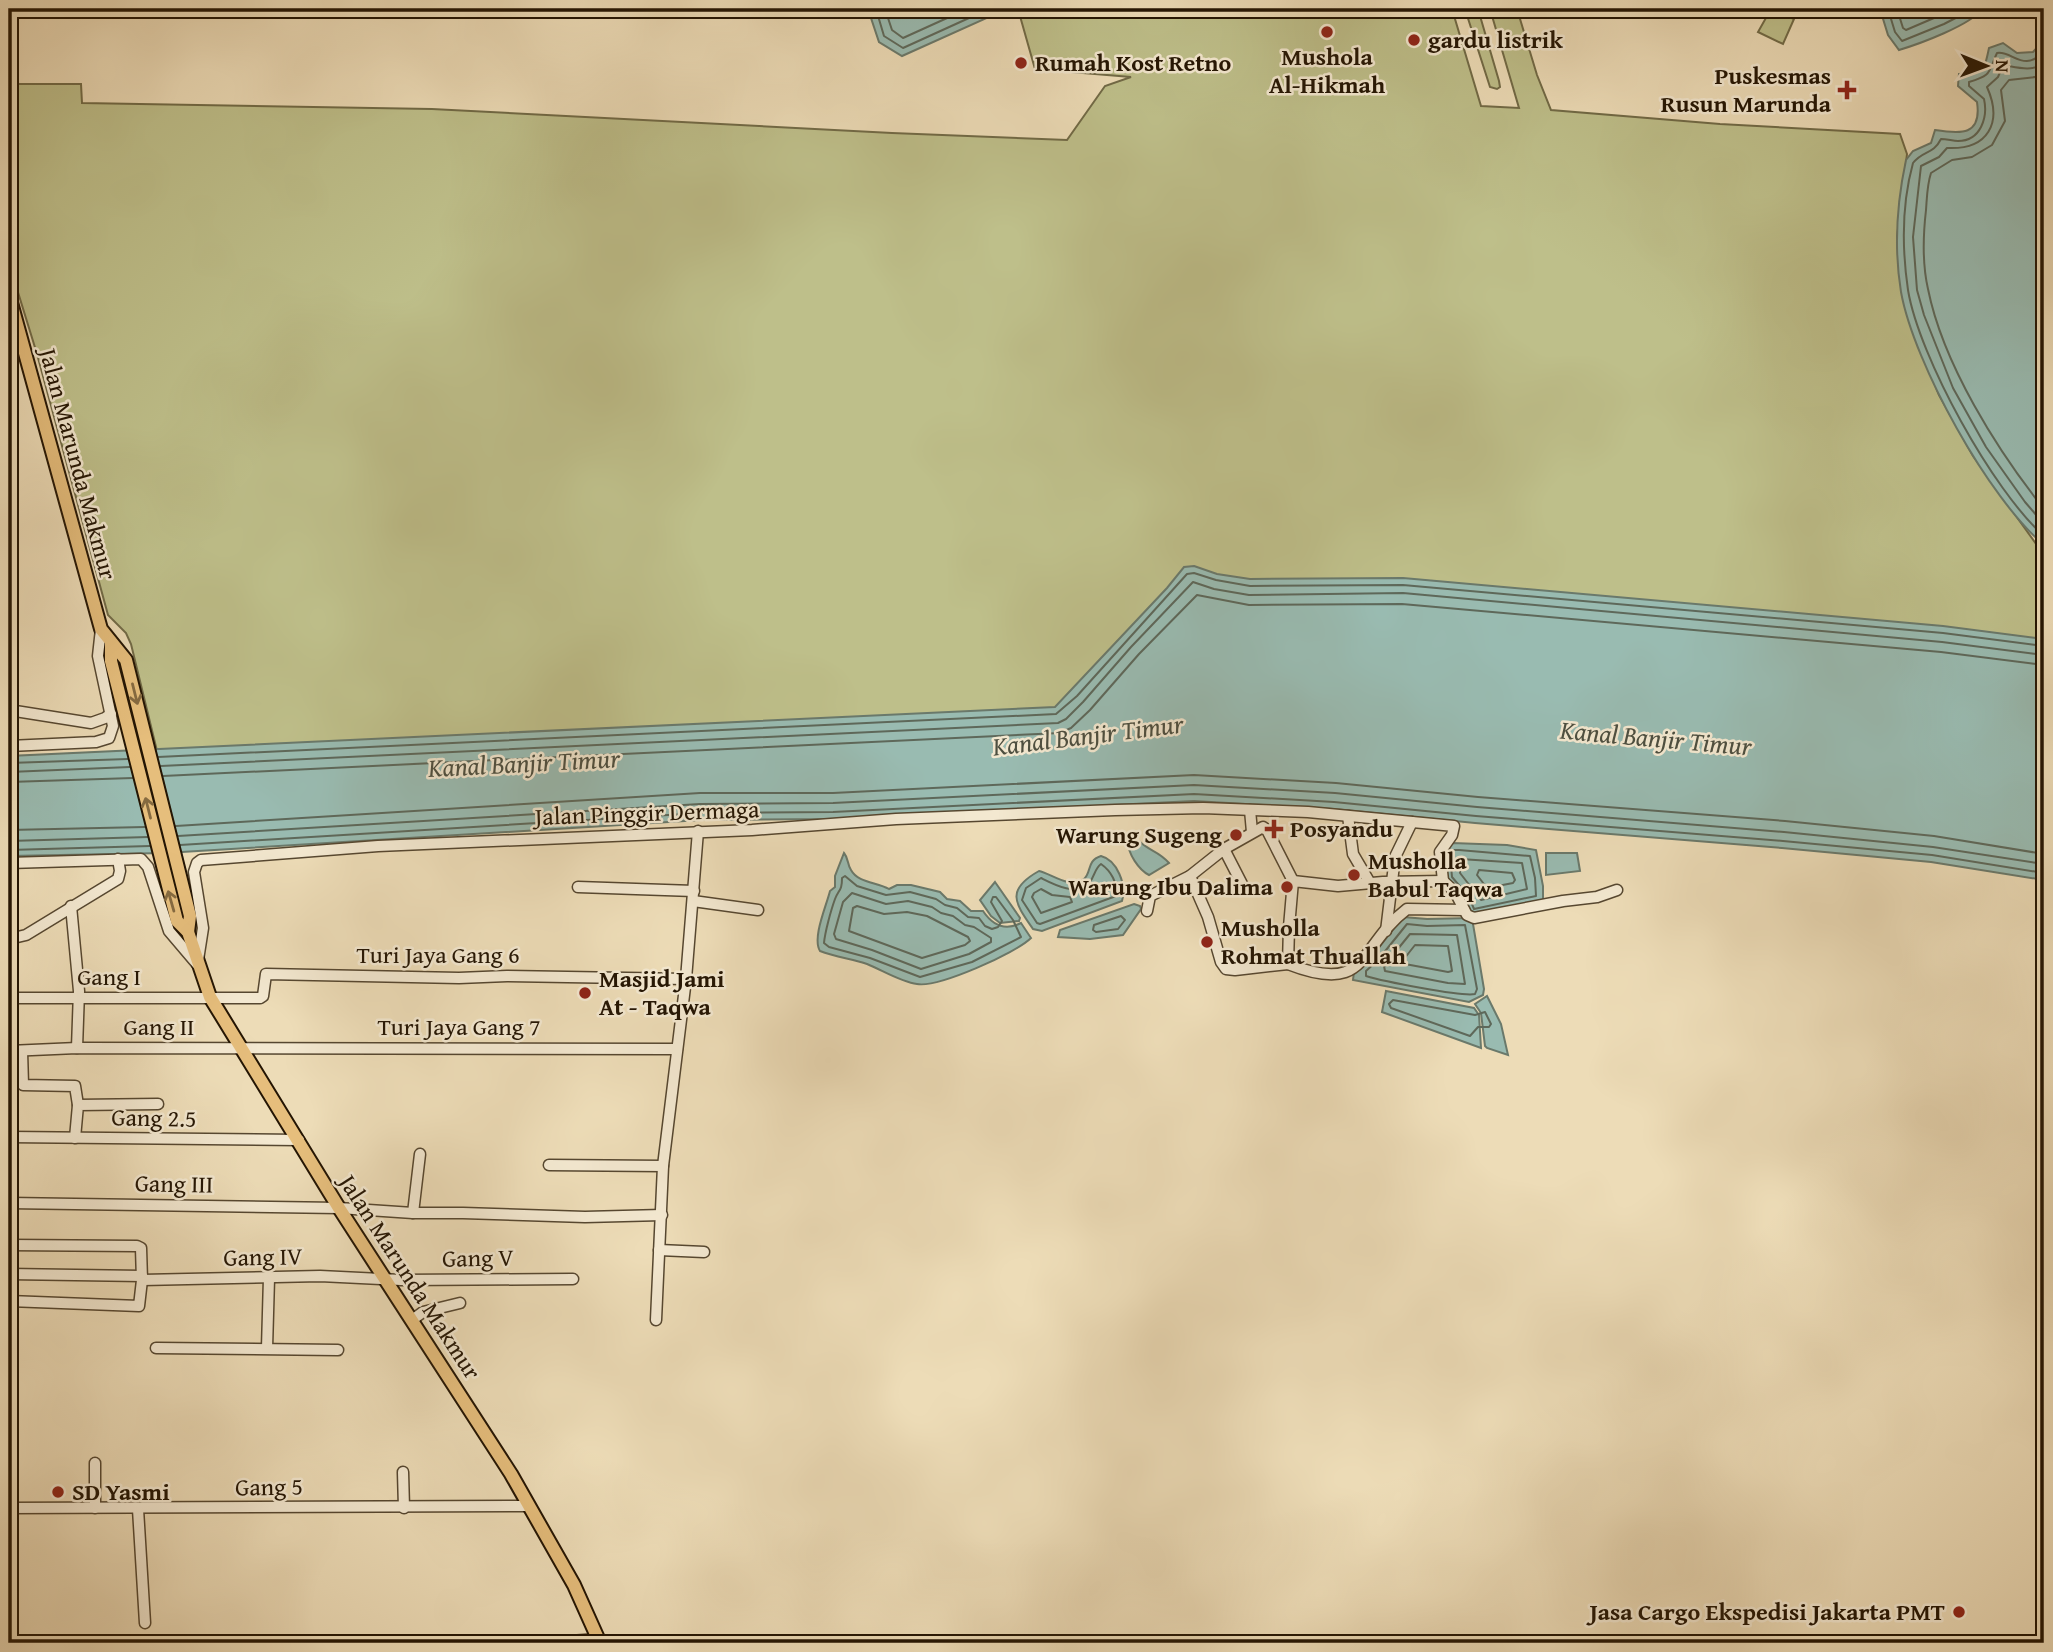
<svg xmlns="http://www.w3.org/2000/svg" width="2053" height="1652" font-family="'Gentium Book Plus',serif">
<rect width="100%" height="100%" fill="#eddcb7"/>
<filter id="stains"><feTurbulence type="fractalNoise" baseFrequency=".00286" numOctaves="4"/><feColorMatrix values="0 0 0 0 .2 0 0 0 0 .09 0 0 0 0 .02 0 0 0 .5 -.17"/></filter>
<radialGradient id="worn" r=".72"><stop offset=".6" stop-color="#630" stop-opacity="0"/><stop offset="1" stop-color="#630" stop-opacity=".3"/></radialGradient>
<g fill="#bebf8a" stroke="#716a46" stroke-width="2">
<polygon points="1018,9 1452,9 1481,106 1519,108 1490,9 1517,9 1537,75 1551,110 1720,124 1900,134 1907,154 1897,237 1909,320 1939,395 1973,456 2044,555 2044,646 1061,712 158,755 131,644 126,633 108,615 37,354 9,263 9,75 19,84 81,84 82,103 432,109 892,133 1067,140 1105,86 1131,77 1035,69"/>
<polygon points="1465,9 1478,9 1499,81 1500,87 1497,89 1490,87"/>
<polygon points="1771,9 1794,19 1783,44 1758,32"/>
</g>
<g fill="#99bbb1" stroke="#6a796b" stroke-width="2">
<polygon points="868,9 988,9 989,17 902,56 879,42"/>
<path d="M1880,9H1982C1971,25 1919,44 1899,50L1888,35Z"/>
<path d="M2044,40V545C1989,499 1914,364 1901,292C1894,249 1897,202 1906,160L1913,151L1931,143L1935,130C1961,134 1982,136 1977,102L1958,86L1959,74C1984,72 1984,72 1989,48L2003,43L2017,53L2033,52Z"/>
<polygon points="1194,566 1217,574 1250,579 1403,578 1943,626 2044,639 2044,880 1931,862 1782,848 1475,823 1334,809 1194,801 833,819 701,820 165,853 9,856 9,756 1055,707 1167,588 1184,567"/>
<path d="M1139,841C1149,851 1159,851 1169,863L1149,875C1139,870 1128,854 1128,842Z"/>
<polygon points="1452,843 1507,845 1536,850 1543,886 1543,901 1473,918 1446,881 1442,853"/>
<path d="M844,853C849,859 847,864 851,870C858,883 877,882 889,889L897,885H911L940,892L947,899L960,901L971,911H983C993,926 1005,931 1021,923L1031,938C1016,953 938,988 917,984C901,982 882,970 867,964C852,959 835,957 820,951C812,938 826,907 830,891L835,887V876Z"/>
<polygon points="1577,853 1580,871 1546,875 1546,853"/>
<path d="M1101,856C1117,860 1127,885 1122,901L1042,931L1033,929C1015,903 1005,890 1039,871C1050,873 1071,890 1084,879C1092,872 1086,861 1101,856Z"/>
<polygon points="995,882 1020,918 1019,921 1000,923 991,916 980,900"/>
<polygon points="1134,904 1140,906 1141,909 1123,935 1090,939 1058,937 1060,930"/>
<polygon points="1403,917 1427,919 1472,918 1484,989 1483,995 1469,1002 1353,980 1354,972 1373,955"/>
<polygon points="1386,991 1474,1008 1479,1015 1481,1048 1382,1012"/>
<polygon points="1487,996 1501,1024 1508,1055 1487,1048 1485,1046 1481,1013 1475,1004"/>
</g>
<g fill="none" stroke-linecap="round" stroke-linejoin="round">
<g stroke="#5e685a" stroke-width="2">
<polyline points="876,9 884,36 903,48 980,13 982,9"/>
<polyline points="885,9 892,30 903,38 967,9"/>
<polyline points="1888,9 1895,32 1902,41 1944,24 1973,9"/>
<polyline points="1897,9 1903,28 1906,30 1955,9"/>
<path d="M2044,51C2024,74 2012,50 1997,53C1988,72 1993,75 1969,82V86L1984,99C1988,117 1981,141 1958,141C1953,141 1947,139 1941,139C1933,155 1923,150 1913,163C1902,203 1902,249 1908,290C1919,357 1993,491 2044,536"/>
<path d="M2044,64C2031,72 2016,67 2003,65L1998,77L1987,87C2003,123 1988,150 1947,148L1939,157L1921,166L1913,237L1917,290L1924,315L1953,388L1986,447L2025,502L2044,524"/>
<path d="M2044,76L2009,80L2001,90L2005,121L1992,145L1972,157L1952,160L1931,173C1927,185 1927,197 1926,210C1923,236 1922,263 1928,289C1943,364 1997,450 2044,509"/>
<polyline points="158,757 1056,714 1077,696 1187,574 1194,573 1216,580 1250,586 1403,585 1943,633 2044,646"/>
<polyline points="9,763 128,759"/>
<polyline points="161,766 1058,723 1066,719 1083,702 1131,647 1193,582 1214,589 1249,595 1403,593 1942,642 2044,655"/>
<polyline points="9,772 130,767"/>
<polyline points="163,776 1060,733 1071,728 1090,710 1139,654 1197,595 1249,605 1402,604 1941,652 2044,665"/>
<polyline points="9,782 133,778"/>
<polyline points="176,826 700,793 833,793 1194,775 1336,783 1478,797 1785,821 1934,836 2044,854"/>
<polyline points="9,830 145,827"/>
<polyline points="178,836 700,804 833,803 1194,785 1335,793 1477,807 1784,832 1933,847 2044,864"/>
<polyline points="9,841 148,837"/>
<polyline points="180,845 701,813 833,812 1194,794 1334,802 1476,816 1783,841 1932,855 2044,873"/>
<polyline points="9,850 150,846"/>
<polygon points="1459,850 1530,856 1535,878 1536,896 1474,909 1469,897 1452,877 1450,855 1454,850"/>
<polygon points="1460,859 1522,863 1527,889 1481,900 1460,873"/>
<path d="M1101,864C1111,871 1118,883 1116,896L1040,924L1037,923L1022,900L1026,888L1041,878C1053,884 1077,897 1089,883C1095,877 1094,869 1101,864Z"/>
<polygon points="1479,870 1512,873 1515,880 1513,883 1487,888 1477,875"/>
<path d="M845,876L857,886L886,895L910,892L936,899L945,905L957,908L968,917L979,918L985,926L992,929L998,927L1002,921L991,902L993,897H996L1013,920L1021,937L972,962L920,977L870,958L829,947L824,943C825,932 831,910 835,899C839,889 842,891 842,878Z"/>
<polygon points="1041,889 1052,895 1070,897 1072,902 1041,913 1032,897 1034,893"/>
<polygon points="852,893 886,904 908,901 932,907 941,913 953,916 965,925 974,927 991,938 991,942 969,954 921,969 872,950 836,939 834,934 843,902"/>
<polygon points="857,906 884,914 907,912 927,916 968,937 970,941 965,945 922,958 849,931 853,908"/>
<polygon points="1121,916 1125,920 1118,929 1096,932 1093,930 1094,925"/>
<path d="M1407,924L1427,926L1465,925L1477,989L1475,994C1462,997 1382,981 1366,976V971L1378,960Z"/>
<polygon points="1410,934 1457,935 1465,984 1448,983 1385,971 1384,966"/>
<polygon points="1415,945 1448,946 1452,971 1448,972 1405,964 1404,959"/>
<polygon points="1393,1000 1475,1015 1485,1012 1491,1024 1489,1027 1478,1027 1470,1036 1391,1008 1389,1004"/>
</g>
<g stroke="#564730" stroke-width="13">
<g id="minor">
<polyline points="9,710 91,723 105,718 111,714"/>
<polyline points="9,746 96,742 109,738 113,726 98,656 101,629"/>
<polyline points="1250,810 1252,832"/>
<polyline points="1348,816 1353,854 1370,883"/>
<polyline points="1224,849 1263,827 1267,830 1293,881"/>
<polyline points="9,863 141,859 148,867 169,931 197,964"/>
<polyline points="1190,876 1208,917 1221,962 1226,969 1235,970 1288,964 1289,927 1293,881 1338,886 1383,882 1443,881 1455,892 1467,915 1474,918 1563,901 1597,897 1617,890"/>
<polyline points="578,887 694,891"/>
<polyline points="693,901 758,910"/>
<polyline points="71,906 79,991 77,1048"/>
<polyline points="1147,911 1150,896 1190,876 1224,849 1243,886"/>
<polyline points="1386,931 1395,857 1412,822"/>
<polyline points="9,939 26,935 118,879 120,871 118,859"/>
<polyline points="198,960 203,928 194,872 197,863 201,860 378,846 752,830 896,819 1115,810 1203,808 1308,812 1454,826 1452,835 1440,852 1443,881"/>
<path d="M1288,964C1370,996 1357,947 1407,909L1464,910"/>
<polyline points="9,998 260,998 263,996 266,974 459,978 507,976 686,979"/>
<polyline points="9,1051 77,1048 677,1049"/>
<polyline points="22,1051 23,1085 75,1086 78,1105"/>
<polyline points="9,1137 299,1140"/>
<polyline points="75,1138 78,1105 158,1104"/>
<polyline points="549,1165 663,1166"/>
<polyline points="9,1203 339,1208 413,1213 463,1213 585,1217 662,1215"/>
<polyline points="413,1213 420,1154"/>
<polyline points="9,1245 137,1246 141,1248 142,1280 139,1306 9,1301"/>
<polyline points="659,1250 704,1252"/>
<polyline points="9,1274 142,1276"/>
<polyline points="142,1280 320,1276 401,1280 573,1279"/>
<polyline points="412,1320 423,1312 460,1303"/>
<polyline points="656,1320 663,1166 686,979 698,831"/>
<polyline points="156,1348 338,1350"/>
<polyline points="267,1348 269,1278"/>
<polyline points="95,1463 95,1508"/>
<polyline points="403,1472 404,1508"/>
<polyline points="9,1508 529,1506"/>
<polyline points="138,1509 145,1623"/>
<polyline points="542,1643 598,1639"/>
</g>
</g>
<g stroke="#241503" stroke-width="16">
<g id="major">
<polyline points="9,295 101,629 126,660 190,916 188,932"/>
<polyline points="111,642 111,661 177,921 188,932 210,997 339,1208 511,1474 574,1585 600,1643"/>
</g>
</g>
<use href="#minor" stroke="#f3e8d0" stroke-width="10"/>
<use href="#major" stroke="#e6be7c" stroke-width="12"/>
</g>
<defs><path id="oneway-shaft" d="M-6 0H5M1.5-3L5.5 0L1.5 3" fill="none" stroke-width="1.6" stroke-linecap="round" stroke-linejoin="round" transform="scale(1.75)"/></defs>
<g stroke="#856a40">
<use href="#oneway-shaft" transform="translate(135 694) rotate(76)"/>
<use href="#oneway-shaft" transform="translate(148 808) rotate(-104)"/>
<use href="#oneway-shaft" transform="translate(171 901) rotate(-106)"/>
</g>
<g fill="#8f2418" stroke="#f3e8d0" stroke-width="2.5">
<circle cx="1327" cy="32" r="7"/>
<circle cx="1414" cy="40" r="7"/>
<circle cx="1021" cy="63" r="7"/>
<path d="M1843.5 79.5h7v7h7v7h-7v7h-7v-7h-7v-7h7z"/>
<path d="M1270.5 818.5h7v7h7v7h-7v7h-7v-7h-7v-7h7z"/>
<circle cx="1236" cy="835" r="7"/>
<circle cx="1354" cy="875" r="7"/>
<circle cx="1287" cy="887" r="7"/>
<circle cx="1207" cy="942" r="7"/>
<circle cx="585" cy="993" r="7"/>
<circle cx="58" cy="1492" r="7"/>
<circle cx="1959" cy="1612" r="7"/>
</g>
<g text-anchor="middle" stroke-width="5" stroke-linejoin="round" paint-order="stroke">
<g font-size="24" font-weight="bold" fill="#241503" stroke="#f3e8d0" text-anchor="start">
<text x="1428" y="48">gardu listrik</text>
<text x="1327" y="65" text-anchor="middle">Mushola<tspan x="1327" dy="28">Al-Hikmah</tspan></text>
<text x="1035" y="71">Rumah Kost Retno</text>
<text x="1831" y="84" text-anchor="end">Puskesmas<tspan x="1831" dy="28">Rusun Marunda</tspan></text>
<text x="1290" y="837">Posyandu</text>
<text x="1222" y="843" text-anchor="end">Warung Sugeng</text>
<text x="1368" y="869">Musholla<tspan x="1368" dy="28">Babul Taqwa</tspan></text>
<text x="1273" y="895" text-anchor="end">Warung Ibu Dalima</text>
<text x="1221" y="936">Musholla<tspan x="1221" dy="28">Rohmat Thuallah</tspan></text>
<text x="599" y="987">Masjid Jami<tspan x="599" dy="28">At - Taqwa</tspan></text>
<text x="72" y="1500">SD Yasmi</text>
<text x="1945" y="1620" text-anchor="end">Jasa Cargo Ekspedisi Jakarta PMT</text>
</g>
<g font-size="24" fill="#241503" stroke="#f3e8d0">
<text transform="translate(78 464) rotate(75)" y="8">Jalan Marunda Makmur</text>
<text transform="translate(647 813) rotate(-2)" y="8">Jalan Pinggir Dermaga</text>
<text x="438" y="963">Turi Jaya Gang 6</text>
<text x="109" y="985">Gang I</text>
<text x="159" y="1035">Gang II</text>
<text x="459" y="1035">Turi Jaya Gang 7</text>
<text transform="translate(154 1118) rotate(1)" y="8">Gang 2.5</text>
<text transform="translate(174 1184) rotate(1)" y="8">Gang III</text>
<text transform="translate(263 1257) rotate(-1)" y="8">Gang IV</text>
<text transform="translate(478 1258) rotate(-1)" y="8">Gang V</text>
<text transform="translate(410 1277) rotate(57)" y="8">Jalan Marunda Makmur</text>
<text transform="translate(269 1487) rotate(-1)" y="8">Gang 5</text>
</g>
<g font-size="26" font-style="italic" fill="#4d4f40" stroke="#f3e8d0">
<text transform="translate(1088 735) rotate(-7)" y="9">Kanal Banjir Timur</text>
<text transform="translate(1656 738) rotate(5)" y="9">Kanal Banjir Timur</text>
<text transform="translate(524 763) rotate(-3)" y="9">Kanal Banjir Timur</text>
</g>
</g>
<rect width="2053" height="1652" fill="none" stroke="#eddcb7" stroke-width="35"/>
<rect x="10" y="10" width="2032" height="1631" fill="none" stroke="#241503" stroke-width="3.5"/>
<rect x="18" y="18" width="2018" height="1617" fill="none" stroke="#241503" stroke-width="2"/>
<g transform="translate(1986 66) rotate(91)" stroke="#f3e8d0" stroke-width="5" paint-order="stroke">
<path d="M0-5L12 26L0 18L-12 26Z" fill="#241503"/>
<text y="-10" font-size="19" font-weight="bold" text-anchor="middle" fill="#241503">N</text>
</g>
<rect width="100%" height="100%" filter="url(#stains)"/>
<rect width="100%" height="100%" fill="url(#worn)"/>
</svg>
